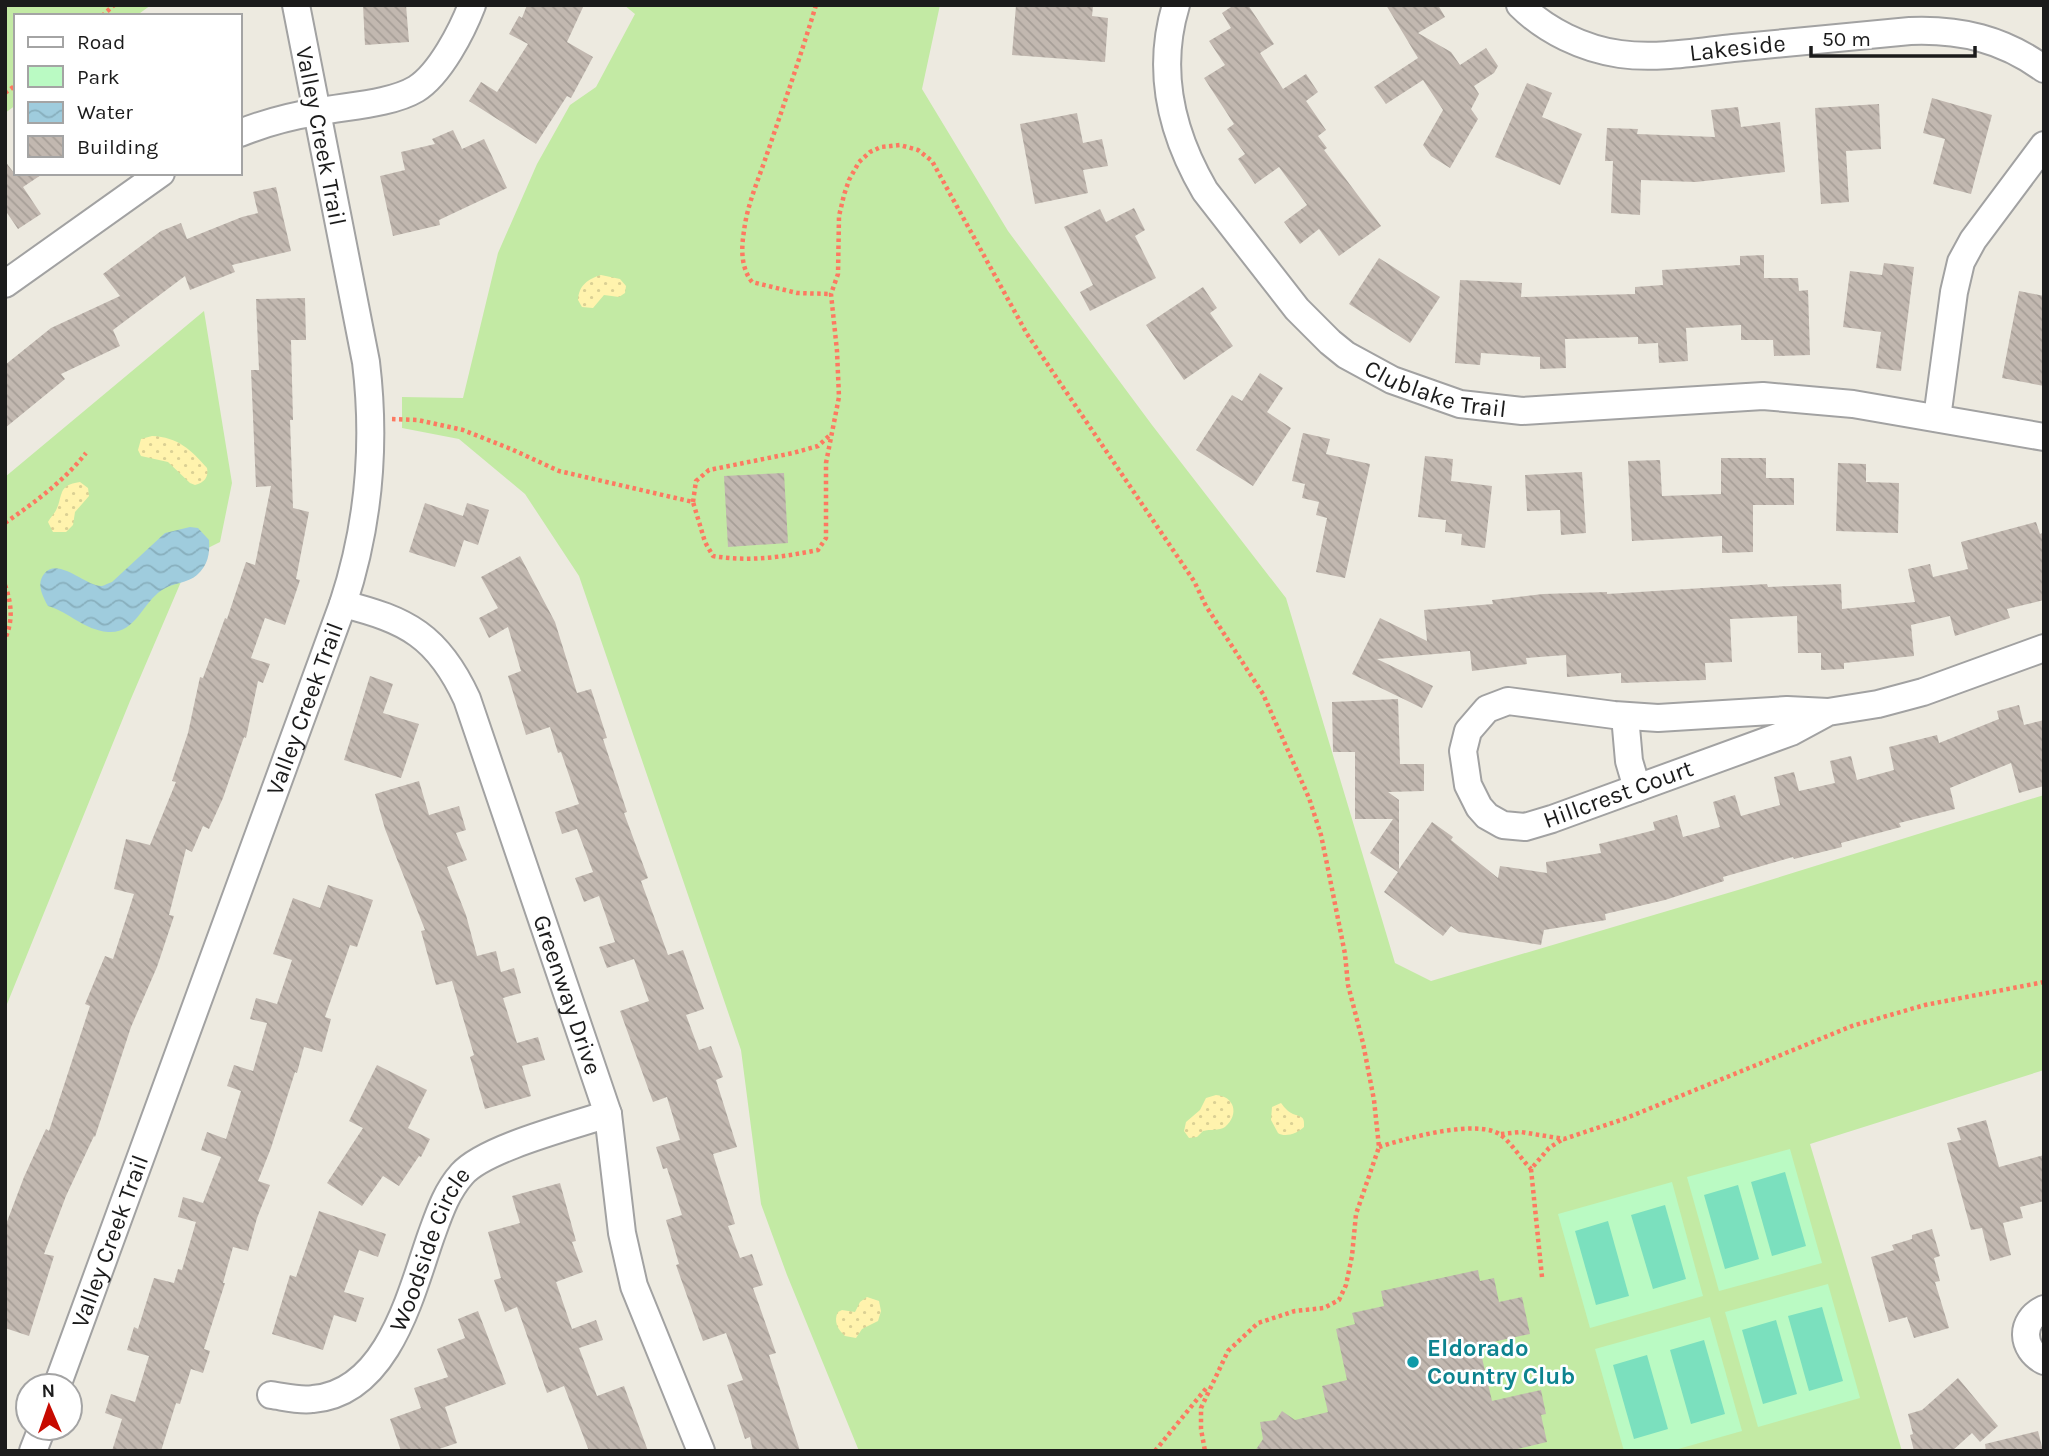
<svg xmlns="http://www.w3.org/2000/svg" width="2049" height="1456" font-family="Karla,sans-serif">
<defs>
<pattern id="sand-dots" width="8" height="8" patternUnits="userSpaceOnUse" patternTransform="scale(1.75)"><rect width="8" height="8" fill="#fff3ad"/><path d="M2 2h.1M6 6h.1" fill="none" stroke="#dad094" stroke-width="1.8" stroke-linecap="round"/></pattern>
<pattern id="water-waves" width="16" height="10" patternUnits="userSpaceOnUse" patternTransform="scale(1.75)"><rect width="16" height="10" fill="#9fccdd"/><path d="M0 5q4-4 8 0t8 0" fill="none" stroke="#88afbd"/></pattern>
<pattern id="building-back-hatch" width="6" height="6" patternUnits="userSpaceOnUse" patternTransform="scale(1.75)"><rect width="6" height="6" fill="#c2b8b0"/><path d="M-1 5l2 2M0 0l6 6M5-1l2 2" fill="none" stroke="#a69e97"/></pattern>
</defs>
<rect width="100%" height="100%" fill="#edeae0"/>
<g fill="#c3eaa4">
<polygon points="5,5 151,5 136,16 16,16 16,105 5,113"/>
<polygon points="624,5 940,5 922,89 1008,231 1152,425 1286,598 1395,963 1431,981 1738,890 2044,795 2044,1070 1810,1144 1902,1451 859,1451 787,1275 761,1204 741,1050 579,576 525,494 459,439 402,428 402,397 463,398 498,253 537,164 570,105 596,87 635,14"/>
<polygon points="204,311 232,483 220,542 192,556 130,701 5,1009 5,477"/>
</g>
<g fill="url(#sand-dots)">
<path d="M601,275L620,279L626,286L625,293L619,297L604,295L593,308L582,307L578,300C579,285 588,279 601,275Z"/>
<path d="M152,436C178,437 191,450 207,468C209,477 204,483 195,485L190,483L168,462L141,456L138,450L141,439Z"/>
<path d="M80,482L88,488L89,496L75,512L73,525L66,532H53L48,522C50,518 53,515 55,512C64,497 56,485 80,482Z"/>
<path d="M1216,1095C1234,1096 1240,1114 1225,1127C1219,1131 1210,1129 1203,1131L1197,1137L1189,1138L1184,1131L1186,1122L1200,1110L1206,1098Z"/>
<path d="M1281,1103C1284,1107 1288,1112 1293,1114C1301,1117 1305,1116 1304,1127C1298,1133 1285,1138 1278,1133L1271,1120L1272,1107Z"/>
<path d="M867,1297L879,1301L881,1311L878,1321L862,1329L856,1338L845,1336C838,1330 833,1321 838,1312L842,1310L855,1312L860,1302Z"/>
</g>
<g fill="#bafac3">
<polygon points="1790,1149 1822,1263 1719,1291 1687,1177"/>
<polygon points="1672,1182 1703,1296 1590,1328 1558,1214"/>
<polygon points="1828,1284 1860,1398 1758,1427 1725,1312"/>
<polygon points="1710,1317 1742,1431 1671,1451 1624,1451 1595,1349"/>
</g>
<g fill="#7be0be">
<polygon points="1785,1172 1806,1246 1772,1256 1751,1182"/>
<polygon points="1738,1185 1759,1259 1725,1269 1704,1195"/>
<polygon points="1665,1205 1686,1279 1653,1289 1631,1215"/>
<polygon points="1608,1221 1629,1296 1596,1305 1575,1231"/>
<polygon points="1822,1307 1843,1381 1809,1391 1788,1316"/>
<polygon points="1776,1320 1797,1394 1763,1404 1742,1330"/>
<polygon points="1704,1340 1725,1414 1691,1424 1670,1350"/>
<polygon points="1647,1355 1668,1429 1634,1439 1613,1365"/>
</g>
<path fill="url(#water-waves)" d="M190,527L198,528L209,540C210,554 208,565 197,575C188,583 172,583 162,590C142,603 136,634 108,632C84,630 69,612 48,606C43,597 36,584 44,574C58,556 86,587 102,586C103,586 111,582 112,582L165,533Z"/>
<g fill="url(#building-back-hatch)">
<polygon points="363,5 406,5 409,42 365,45"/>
<polygon points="527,5 584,5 567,42 593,57 571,98 567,96 536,144 469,101 481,82 497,92 528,44 509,34 519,16 522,18"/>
<polygon points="1016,5 1093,6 1092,16 1108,18 1105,62 1012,55"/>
<polygon points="1234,5 1248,5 1274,44 1260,53 1283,89 1306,74 1318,92 1306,101 1326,130 1318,136 1327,148 1324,150 1381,226 1339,256 1319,229 1300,244 1284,222 1307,205 1279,167 1255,184 1238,159 1245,154 1227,129 1234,124 1204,78 1225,65 1209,41 1231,28 1222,13"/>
<polygon points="1386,5 1438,5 1445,17 1418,33 1451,52 1460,65 1486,48 1498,66 1494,73 1474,86 1479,94 1471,109 1478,119 1450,168 1431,156 1423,145 1443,110 1423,80 1386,104 1374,87 1418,58"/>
<polygon points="1527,83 1552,93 1542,117 1582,134 1560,185 1495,157"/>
<polygon points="1932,98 1992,115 1971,194 1933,184 1945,139 1923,133"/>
<polygon points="1879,104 1881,149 1846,151 1849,202 1821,204 1815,108"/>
<polygon points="1738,107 1741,127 1780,122 1785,172 1696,182 1641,180 1640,215 1611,213 1613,161 1605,161 1607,128 1638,129 1637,134 1715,137 1711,110"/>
<polygon points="1077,113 1083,143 1102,139 1108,166 1083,170 1088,193 1035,204 1020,124"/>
<polygon points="453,130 462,149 484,139 507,188 439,220 440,225 393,236 380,176 405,170 401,152 435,144 432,139"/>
<polygon points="5,161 14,173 44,173 23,187 41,214 18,229 5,210"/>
<polygon points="276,187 291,251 232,265 235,272 190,290 185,276 113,330 120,346 61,374 65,379 5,428 5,365 51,328 120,296 103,274 161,231 181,223 187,239 242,217 258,213 253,192"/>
<polygon points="1134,208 1145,230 1135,236 1156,278 1090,311 1080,292 1093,285 1064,227 1100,209 1106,222"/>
<polygon points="1764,255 1764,278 1798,278 1799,291 1808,290 1810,355 1774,356 1773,340 1741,340 1741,325 1686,328 1688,361 1659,363 1658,343 1638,344 1638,337 1565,339 1566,368 1540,369 1540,357 1481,353 1480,365 1455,363 1460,280 1522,283 1521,297 1635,294 1635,287 1663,285 1662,270 1740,265 1740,256"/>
<polygon points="1379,258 1440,297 1410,343 1349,304"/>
<polygon points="1884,263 1914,267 1901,371 1876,368 1881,332 1843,327 1850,271 1882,275"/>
<polygon points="1203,287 1217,308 1210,313 1233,346 1184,380 1146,325"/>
<polygon points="2019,291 2044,296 2044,386 2002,378"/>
<polygon points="305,298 306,340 291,340 293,420 290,420 293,508 309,512 296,579 300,580 285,625 265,618 251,658 270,664 263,683 258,681 246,738 244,737 223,798 209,829 203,826 192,852 186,849 169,915 174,916 157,967 131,1027 95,1137 94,1136 66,1196 44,1254 54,1256 29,1336 5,1328 5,1227 24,1177 46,1129 49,1131 90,1006 85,1004 105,956 113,959 134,894 114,889 126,839 150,845 176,782 172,781 188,733 200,677 203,678 225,618 227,619 246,562 255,565 271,486 256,487 251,370 259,370 256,299"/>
<polygon points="1260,373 1283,388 1267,412 1291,428 1253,486 1196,450 1232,395 1242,401"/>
<polygon points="1303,433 1330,439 1326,454 1370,464 1345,578 1316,572 1327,518 1316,515 1319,502 1302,498 1305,484 1292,481"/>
<polygon points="1425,456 1453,459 1451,481 1492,486 1485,548 1461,545 1462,534 1445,532 1446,520 1418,517"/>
<polygon points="1721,458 1766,458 1766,478 1794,478 1794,505 1753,505 1753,552 1722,553 1722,536 1632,541 1628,461 1660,460 1662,496 1721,494"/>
<polygon points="1838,463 1866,464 1866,482 1899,483 1898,533 1836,531"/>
<polygon points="1582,472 1586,533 1561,535 1560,510 1527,511 1525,475"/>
<polygon points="784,473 788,543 728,547 724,476"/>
<polygon points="425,503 463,516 467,503 489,510 478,545 464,540 455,567 409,552"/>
<polygon points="2036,522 2040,534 2044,532 2044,600 2007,609 2010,618 1955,636 1950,616 1911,625 1914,656 1844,663 1844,669 1821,670 1821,653 1798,653 1797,616 1730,619 1732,662 1705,663 1706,680 1621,683 1621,673 1567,677 1566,655 1526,658 1527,664 1472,671 1470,651 1377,659 1433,686 1422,708 1352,674 1380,618 1427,641 1424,610 1493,604 1492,600 1543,594 1607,592 1607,594 1767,584 1768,587 1841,584 1842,609 1915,602 1908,569 1930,564 1933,577 1968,569 1961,542"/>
<polygon points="520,556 555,622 577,693 591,689 607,738 603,739 627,812 624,813 648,878 641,881 668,955 683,950 704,1009 686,1015 699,1050 711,1046 723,1077 716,1080 737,1147 713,1154 735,1224 728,1226 740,1258 752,1254 763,1285 753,1288 776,1353 769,1355 800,1451 753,1451 750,1437 745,1439 727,1385 743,1380 726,1333 703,1341 676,1265 679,1264 666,1220 682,1215 667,1168 663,1169 656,1147 680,1140 667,1097 653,1102 620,1011 649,1001 634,959 607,968 599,947 615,942 599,896 584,902 575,878 593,872 577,829 562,834 555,812 579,804 561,752 558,753 550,727 526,735 508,676 521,671 508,627 489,638 479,618 498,608 481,577"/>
<polygon points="370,676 393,684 383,713 419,724 401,778 344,760"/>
<polygon points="1398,699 1400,764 1424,764 1424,791 1388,792 1399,800 1399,869 1432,822 1453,837 1451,840 1498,878 1500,866 1547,873 1546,862 1601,853 1599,844 1655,830 1653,822 1677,815 1683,837 1720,827 1713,802 1735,795 1741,816 1780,805 1774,777 1794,772 1799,791 1835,783 1830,761 1851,756 1857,780 1894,770 1889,747 1937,735 1939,743 1999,719 1997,711 2019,705 2024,725 2044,720 2044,786 2019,793 2011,763 1950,788 1955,809 1899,823 1901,827 1841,843 1842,847 1794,859 1793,857 1723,877 1724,881 1665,900 1605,914 1606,920 1544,930 1541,945 1459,932 1451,926 1443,936 1384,892 1398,872 1370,853 1393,819 1355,819 1355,752 1333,752 1332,702"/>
<polygon points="419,781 429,815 459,806 466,830 456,833 467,860 447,867 466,915 477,956 496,951 501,972 514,968 521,993 503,998 517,1043 538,1037 545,1060 522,1066 531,1096 485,1109 470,1057 474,1055 452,981 436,985 421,931 425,930 385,829 375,794"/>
<polygon points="328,885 373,900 357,947 350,945 325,1017 331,1019 322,1052 304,1047 297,1073 295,1072 271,1148 258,1181 270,1185 257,1218 248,1251 233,1247 223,1283 225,1283 204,1349 210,1351 203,1373 191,1369 180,1404 176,1403 161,1451 112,1451 122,1419 105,1413 111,1394 135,1402 149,1356 127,1350 134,1327 138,1329 154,1278 174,1283 178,1269 182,1270 196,1222 178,1217 183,1197 203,1203 221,1157 201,1150 207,1132 226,1139 241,1091 227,1086 234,1065 253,1071 267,1023 250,1019 256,998 277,1004 292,960 273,954 293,898 320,908"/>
<polygon points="377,1065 427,1090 408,1128 430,1139 421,1157 419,1156 399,1186 383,1176 362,1206 327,1183 363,1128 349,1121"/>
<polygon points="1986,1120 1999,1167 2044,1155 2044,1201 2020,1207 2023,1218 2003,1223 2011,1255 1990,1261 1982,1228 1971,1230 1947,1143 1961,1140 1957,1128"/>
<polygon points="560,1183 576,1241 572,1242 583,1272 556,1282 572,1329 596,1320 603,1340 579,1348 597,1396 624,1386 648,1451 589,1451 564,1386 547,1393 517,1307 505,1312 494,1280 501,1278 488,1232 520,1223 512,1196"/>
<polygon points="319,1211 386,1234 378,1257 359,1250 344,1292 364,1298 356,1322 334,1315 323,1350 272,1334 290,1275 296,1277"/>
<polygon points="1932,1229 1940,1256 1934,1258 1940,1281 1935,1282 1949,1328 1914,1338 1907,1317 1889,1322 1871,1257 1894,1250 1892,1245 1912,1239 1912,1235"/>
<polygon points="1478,1270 1480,1281 1494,1278 1499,1302 1522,1297 1530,1334 1479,1345 1492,1401 1541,1390 1546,1414 1541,1415 1547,1442 1509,1451 1255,1451 1263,1439 1260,1422 1276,1420 1282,1411 1295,1420 1328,1412 1322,1386 1347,1380 1336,1329 1355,1324 1352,1313 1384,1306 1381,1291"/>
<polygon points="478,1311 506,1384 445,1407 457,1443 433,1451 401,1451 390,1419 421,1408 414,1388 448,1377 437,1349 465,1338 458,1319"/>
<polygon points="1958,1378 1998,1426 1980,1442 1972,1433 1952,1451 1914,1451 1910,1435 1913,1434 1908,1414 1922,1410"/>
<polygon points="2038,1431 2043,1451 1986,1451 1985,1444"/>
</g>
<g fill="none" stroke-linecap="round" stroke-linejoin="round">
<g stroke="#a2a2a2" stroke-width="30">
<g id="minor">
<path id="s1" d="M1176,5C1156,71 1171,133 1205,191L1297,309L1330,342L1346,355L1392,380L1460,404L1522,411L1763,396L1853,404L2044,437"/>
<path id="s2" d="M1520,5C1546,31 1584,49 1620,54C1657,59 1696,52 1733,48C1792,42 1851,37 1910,31C1960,29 2003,39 2044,69"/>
<path d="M240,133C265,123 291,116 317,112C346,106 391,104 416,89C440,74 462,31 472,5"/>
<polyline points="5,284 161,173"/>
<polyline points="1937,418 1954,292 1961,262 1973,240 2044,145"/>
<path id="s3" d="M343,604C407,620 438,636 467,699L608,1114L622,1233L634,1286L701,1451"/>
<polyline points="1828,712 1791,732 1552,819 1525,827 1503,825 1487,816 1479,807 1468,785 1463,751 1468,731 1487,709 1508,701 1614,715 1658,718 1787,710 1828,712 1878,704 1923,692 2044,648"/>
<polyline points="1625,716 1629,761 1637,788"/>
<path d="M2044,1309C2019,1321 2021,1349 2044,1361"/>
<path id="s4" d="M57,1386L343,604C369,525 376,445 366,362L296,5"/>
<path id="s5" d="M271,1395C285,1397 299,1401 313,1399C388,1393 411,1293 431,1236C439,1214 446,1192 462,1174C485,1148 572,1126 608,1114"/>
<polyline points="33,1451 42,1428"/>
</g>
</g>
<g stroke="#fd7961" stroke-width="4.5" stroke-dasharray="3.5 3.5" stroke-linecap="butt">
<path d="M816,5C801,55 784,104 767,154C759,178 747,205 744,231C741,249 741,268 752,282L797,293L831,294"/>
<polyline points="102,16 114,5"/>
<polyline points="5,93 16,85"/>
<path d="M392,419L418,420L463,430L511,449L559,471L693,502L705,542L713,556C749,562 783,557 818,550L826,538V463L839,397L837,351L831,294L838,274L839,216L844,195L849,180L859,162L870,152L881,147L900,145L918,150L932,161L1027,334L1194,581L1206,606L1263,694L1309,798L1321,835L1327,864L1345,954L1348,985L1363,1043L1374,1100L1379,1147L1356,1214L1352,1256L1346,1285L1339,1300L1324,1308L1295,1311L1258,1323L1228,1351L1201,1408V1429L1205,1451"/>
<polyline points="693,502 696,481 709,470 793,453 818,446 829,436"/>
<path d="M5,523C35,502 63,482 86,453"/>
<path d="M5,585C12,605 13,621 5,639"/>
<polyline points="1501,1134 1521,1132 1564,1139 1624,1119 1852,1026 1925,1005 2044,982"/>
<path d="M1379,1147C1404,1139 1480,1117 1502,1136C1513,1145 1521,1159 1531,1169"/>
<polyline points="1542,1277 1531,1169 1549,1148 1563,1139"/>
<polyline points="1155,1451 1208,1386"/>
</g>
<use href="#minor" stroke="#fff" stroke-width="26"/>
</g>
<circle fill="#0f9aa8" stroke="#fff" stroke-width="2.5" cx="1413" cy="1362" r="7"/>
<g text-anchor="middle" stroke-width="5" stroke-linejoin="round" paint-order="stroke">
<g font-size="24" fill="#1b1b1b" stroke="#fff">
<text dy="8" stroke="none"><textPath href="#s2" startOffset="231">Lakeside</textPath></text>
<text transform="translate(321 136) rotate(79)" y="8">Valley Creek Trail</text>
<text dy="8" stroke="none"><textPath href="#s1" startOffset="508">Clublake Trail</textPath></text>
<text dy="8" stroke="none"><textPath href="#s4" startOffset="721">Valley Creek Trail</textPath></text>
<text transform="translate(1618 794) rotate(-20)" y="8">Hillcrest Court</text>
<text dy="8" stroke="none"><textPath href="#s3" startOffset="476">Greenway Drive</textPath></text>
<text dy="8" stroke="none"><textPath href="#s4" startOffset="154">Valley Creek Trail</textPath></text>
<text dy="8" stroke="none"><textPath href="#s5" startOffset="243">Woodside Circle</textPath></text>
</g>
<g font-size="24" font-weight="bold" fill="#0d838f" stroke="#fff" text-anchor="start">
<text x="1427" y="1356">Eldorado<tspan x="1427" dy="28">Country Club</tspan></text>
</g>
</g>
<rect width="2049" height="1456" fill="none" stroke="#1b1b1b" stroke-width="14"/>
<rect x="14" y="14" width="228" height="161" fill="#ffffff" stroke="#a4a4a4" stroke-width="2"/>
<rect x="28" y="37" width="35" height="10" fill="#ffffff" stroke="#a4a4a4" stroke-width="2"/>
<text x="77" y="49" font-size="21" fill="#1b1b1b">Road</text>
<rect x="28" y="66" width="35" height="21" fill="#bafac3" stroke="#a4a4a4" stroke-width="2"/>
<text x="77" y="84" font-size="21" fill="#1b1b1b">Park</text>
<rect x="28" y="102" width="35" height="21" fill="url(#water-waves)" stroke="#a4a4a4" stroke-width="2"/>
<text x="77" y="119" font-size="21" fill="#1b1b1b">Water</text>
<rect x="28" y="136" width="35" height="21" fill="url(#building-back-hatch)" stroke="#a4a4a4" stroke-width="2"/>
<text x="77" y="154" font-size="21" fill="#1b1b1b">Building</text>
<g transform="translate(49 1407) rotate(358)"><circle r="33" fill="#ffffff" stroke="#a4a4a4" stroke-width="2"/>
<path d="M0-5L12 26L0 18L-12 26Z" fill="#c70a00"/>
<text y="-10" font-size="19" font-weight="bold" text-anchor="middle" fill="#1b1b1b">N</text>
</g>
<path d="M1811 46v10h164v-10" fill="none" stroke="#1b1b1b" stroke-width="3.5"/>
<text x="1822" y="46" font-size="21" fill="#1b1b1b" stroke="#ffffff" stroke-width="5" paint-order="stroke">50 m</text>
</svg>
